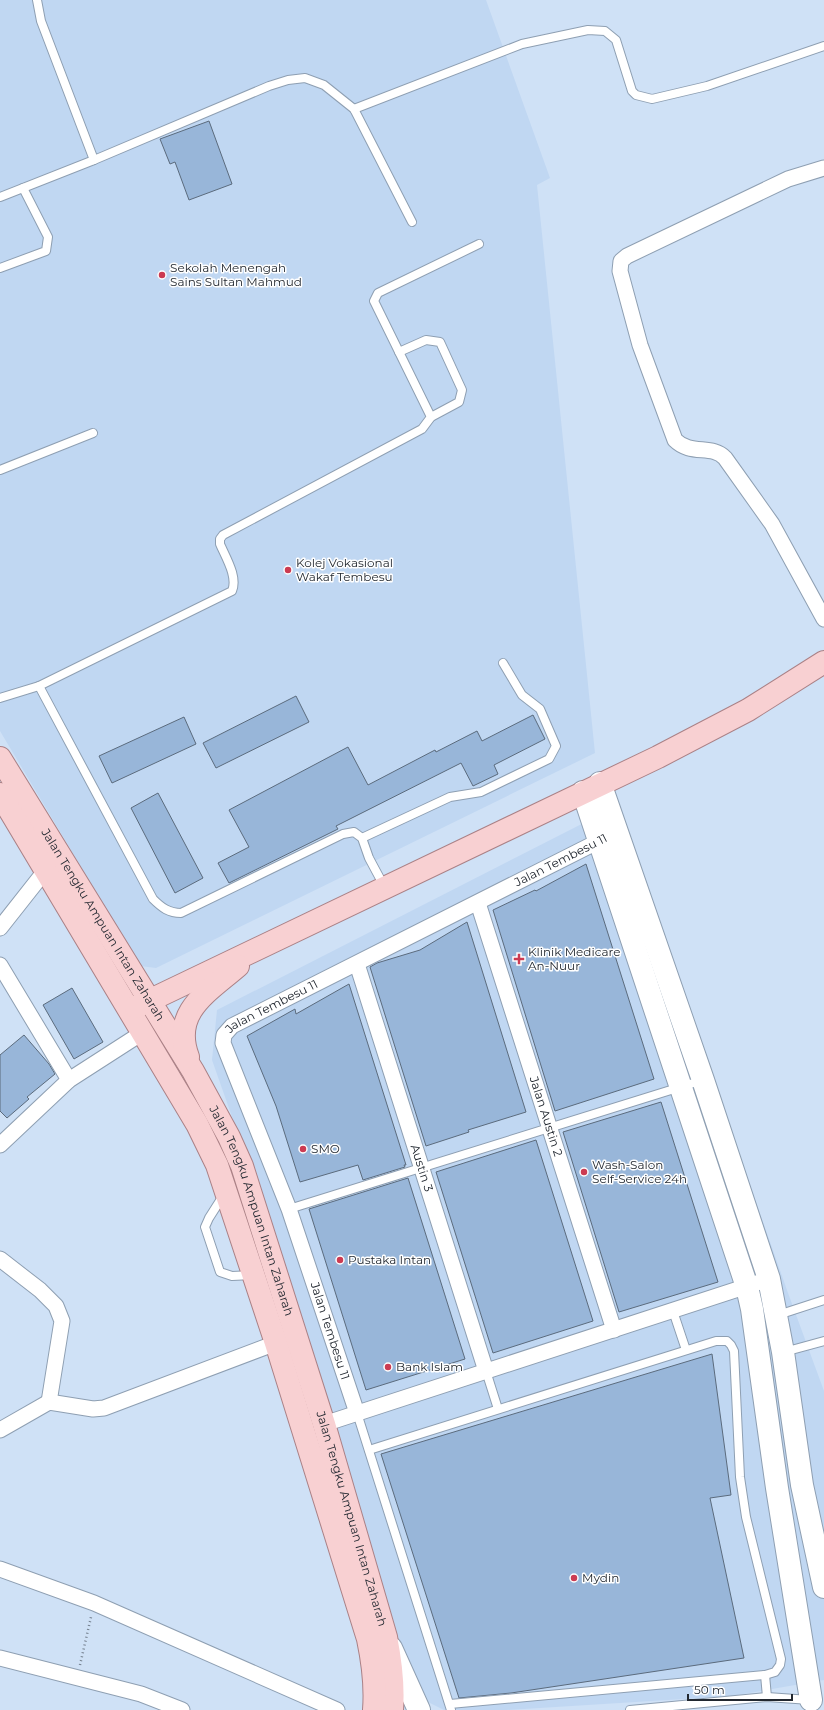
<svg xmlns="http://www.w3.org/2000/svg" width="824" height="1710" font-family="Montserrat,sans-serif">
<rect width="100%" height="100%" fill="#cfe1f6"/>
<g fill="#c0d7f2">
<polygon points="0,0 486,0 550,178 537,185 595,753 156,968 140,966 0,731"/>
<polygon points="617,806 788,1293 824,1391 824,1680 732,1696 506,1710 444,1710 424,1700 395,1645 262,1202 212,1060 217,1010"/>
</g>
<g fill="#98b6d9" stroke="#5b6b7d">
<polygon points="209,121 232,184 189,200 175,162 170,164 160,139"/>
<polygon points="296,696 309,722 216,768 203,743"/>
<polygon points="533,715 545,739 494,765 498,774 473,786 461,763 336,826 338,829 229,883 218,863 249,847 229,810 348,747 368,785 435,750 436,752 477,731 482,741"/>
<polygon points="184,717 196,744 112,783 99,756"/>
<polygon points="158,793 203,878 175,893 131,808"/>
<polygon points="586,864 654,1079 555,1111 493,910 535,890 536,891"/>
<polygon points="467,922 526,1112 468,1130 469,1132 426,1146 370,967 377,963 420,950"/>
<polygon points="349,984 406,1165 404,1165 405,1167 363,1180 358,1165 300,1182 276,1106 247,1036 295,1009 296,1014"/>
<polygon points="72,988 103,1042 74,1059 43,1005"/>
<polygon points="24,1035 49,1064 55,1074 27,1097 29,1099 7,1118 0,1111 0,1055"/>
<polygon points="661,1102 718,1282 619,1312 563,1132"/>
<polygon points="536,1140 593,1321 493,1353 436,1172"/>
<polygon points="408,1178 465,1359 366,1390 309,1209"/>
<polygon points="712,1354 731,1495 710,1498 744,1658 511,1693 459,1698 381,1454"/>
</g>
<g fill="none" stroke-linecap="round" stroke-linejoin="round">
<g stroke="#8e9fb2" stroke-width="10">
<g id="lane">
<polyline points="37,0 41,21 94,160"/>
<polyline points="354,109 522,44 588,30 605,31 616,40 632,91 636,95 652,99 707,86 824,46"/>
<polyline points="0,197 94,160 269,86 288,80 305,78 324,85 354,109 412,222"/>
<polyline points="0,268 46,251 48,237 23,188"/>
<polyline points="399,352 426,340 440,342 462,390 459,402 431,417"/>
<polyline points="0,470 93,433"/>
<polyline points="0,698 39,686"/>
<polyline points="362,838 450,797 481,792 549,759 556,746 540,709 522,695 503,663"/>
<path d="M384,886L369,858L362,838L354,832L343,834L181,913C169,913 162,908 153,899L39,686L232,591C238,577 226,558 220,544V539L223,535L422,429L431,417L374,301L378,293L479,244"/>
<polyline points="223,1196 209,1218 205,1227 220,1272 232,1276 253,1275"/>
<polyline points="289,1209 703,1080"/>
<polyline points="673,1311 686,1350"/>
<polyline points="778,1315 824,1300"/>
<polyline points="784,1352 824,1341"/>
<polyline points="486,1371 498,1409"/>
<polyline points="357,1413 451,1710"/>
<polyline points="369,1450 716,1341 727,1341 731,1345 734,1351 740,1477 746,1517 781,1659 780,1665 775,1672 765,1675 450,1704"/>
<polyline points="765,1675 767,1697"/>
<polyline points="630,1710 767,1697 810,1700"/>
</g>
</g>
<g stroke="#8e9fb2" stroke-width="17">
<g id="street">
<path d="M824,168L788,179L627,256L621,261L620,271L640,345L675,440C691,456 712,444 725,458L772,524L824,619"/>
<path id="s1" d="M478,903L614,1330"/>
<polyline points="0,928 45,871"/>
<path id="s2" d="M357,964L486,1371"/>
<polyline points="0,965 69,1080"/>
<polyline points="0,1145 69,1080 142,1033"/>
<polyline points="0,1259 40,1290 56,1306 62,1321 49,1402"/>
<path id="s3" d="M357,1413L289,1209L223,1043L224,1035L232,1026L607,837"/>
<polyline points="324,1424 769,1279"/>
<polyline points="0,1430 49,1402 93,1409 104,1408 276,1343"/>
<polyline points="0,1569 94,1603 337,1710"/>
<polyline points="0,1658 141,1694 182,1710"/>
</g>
</g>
<g stroke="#8e9fb2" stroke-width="24">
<g id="secondary">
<polyline points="600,783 703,1080 769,1279 783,1352 802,1485 824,1587"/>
<polyline points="583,792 747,1287 752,1309 777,1488 811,1700"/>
<polyline points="391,1648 419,1710"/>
</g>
</g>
<g stroke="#aa8186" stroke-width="24">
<g id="primary">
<path id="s4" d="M0,758L193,1071L229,1137L242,1166L324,1424L386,1637C391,1662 394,1685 392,1710"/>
<path d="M0,794L197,1124L217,1165L276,1343L368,1639C373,1663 376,1685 374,1710"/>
<polyline points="136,1007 658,757 748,710 824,662"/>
<path d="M188,1057C171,1012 208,992 238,966"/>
</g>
</g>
<polyline stroke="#768290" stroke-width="2.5" stroke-dasharray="1 3" stroke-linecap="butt" points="80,1665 91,1617"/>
<use href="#lane" stroke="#fff" stroke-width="8"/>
<use href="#street" stroke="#fff" stroke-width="15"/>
<use href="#secondary" stroke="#fff" stroke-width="22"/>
<use href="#primary" stroke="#f8d0d2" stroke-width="22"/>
</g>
<g fill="#cc3b52" stroke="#fff" stroke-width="1.5">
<circle cx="162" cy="275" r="4"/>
<circle cx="288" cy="570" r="4"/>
<path d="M517 953h4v4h4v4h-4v4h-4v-4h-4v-4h4z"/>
<circle cx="303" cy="1149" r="4"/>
<circle cx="584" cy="1172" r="4"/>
<circle cx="340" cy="1260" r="4"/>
<circle cx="388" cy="1367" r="4"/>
<circle cx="574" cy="1578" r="4"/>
</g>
<g text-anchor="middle" stroke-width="3" stroke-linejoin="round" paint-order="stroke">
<g font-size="12" fill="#222830" stroke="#fff" text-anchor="start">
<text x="170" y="272">Sekolah Menengah<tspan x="170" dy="14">Sains Sultan Mahmud</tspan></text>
<text x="296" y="567">Kolej Vokasional<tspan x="296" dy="14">Wakaf Tembesu</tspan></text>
<text x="528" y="956">Klinik Medicare<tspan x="528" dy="14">An-Nuur</tspan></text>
<text x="311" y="1153">SMO</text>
<text x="592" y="1169">Wash-Salon<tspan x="592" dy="14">Self-Service 24h</tspan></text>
<text x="348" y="1264">Pustaka Intan</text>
<text x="396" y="1371">Bank Islam</text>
<text x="582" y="1582">Mydin</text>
</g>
<g font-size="12" fill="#222830" stroke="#fff">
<text dy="4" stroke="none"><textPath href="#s3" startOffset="782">Jalan Tembesu 11</textPath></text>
<text dy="4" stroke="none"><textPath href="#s4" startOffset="196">Jalan Tengku Ampuan Intan Zaharah</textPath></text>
<text dy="4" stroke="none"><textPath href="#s3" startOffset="458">Jalan Tembesu 11</textPath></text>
<text dy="4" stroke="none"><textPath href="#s1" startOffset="224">Jalan Austin 2</textPath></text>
<text dy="4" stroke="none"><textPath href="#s2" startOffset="214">Austin 3</textPath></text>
<text dy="4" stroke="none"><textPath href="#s4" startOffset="520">Jalan Tengku Ampuan Intan Zaharah</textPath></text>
<text transform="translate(330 1331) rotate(72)" y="4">Jalan Tembesu 11</text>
<text dy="4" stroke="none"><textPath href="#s4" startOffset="844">Jalan Tengku Ampuan Intan Zaharah</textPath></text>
</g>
</g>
<path d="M688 1694v6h104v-6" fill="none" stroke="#222830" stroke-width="2"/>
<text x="694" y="1694" font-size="12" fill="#222830" stroke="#ffffff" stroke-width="3" paint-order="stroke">50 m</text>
</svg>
